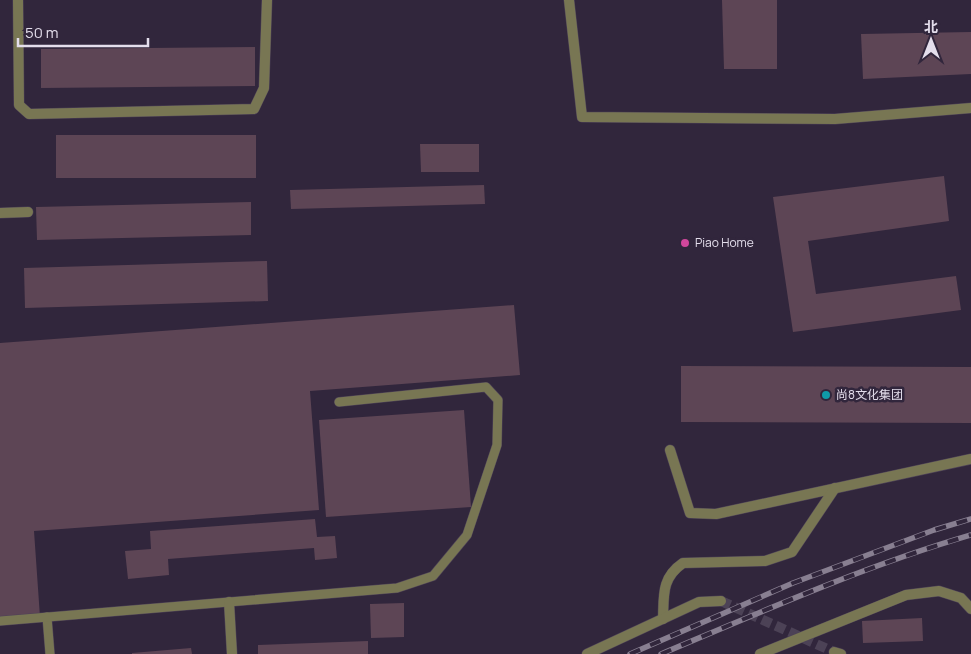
<svg xmlns="http://www.w3.org/2000/svg" width="971" height="654" font-family="Manrope,'Noto Sans SC',sans-serif">
<rect width="100%" height="100%" fill="#31263c"/>
<g fill="#5d4555">
<polygon points="722,0 777,0 777,69 724,69"/>
<polygon points="971,32 971,74 863,79 861,34"/>
<polygon points="255,47 255,86 41,88 41,49"/>
<rect x="56" y="135" width="200" height="43"/>
<polygon points="420,144 479,144 479,172 421,172"/>
<polygon points="944,176 949,221 808,241 816,294 956,276 961,310 793,332 773,197"/>
<polygon points="484,185 485,204 291,209 290,190"/>
<polygon points="251,202 251,235 37,240 36,207"/>
<polygon points="267,261 268,301 25,308 24,268"/>
<polygon points="514,305 520,375 310,391 319,510 34,531 40,617 0,620 0,343"/>
<polygon points="681,366 971,367 971,423 681,422"/>
<polygon points="464,410 471,507 326,517 319,420"/>
<polygon points="315,519 317,537 335,536 337,558 315,560 314,548 168,559 169,575 128,579 125,551 151,549 150,531"/>
<polygon points="404,603 404,637 371,638 370,604"/>
<polygon points="922,618 923,641 863,643 862,621"/>
<polygon points="368,641 368,654 258,654 258,645"/>
<polygon points="191,648 192,654 132,654 132,653"/>
</g>
<g fill="none" stroke-linecap="round" stroke-linejoin="round">
<polyline stroke="#4c4256" stroke-width="10" stroke-dasharray="10 5" stroke-linecap="butt" points="721,601 834,652"/>
<g stroke="#4e4358" stroke-width="10">
<g id="lane">
<polyline points="47,617 50,654"/>
<polyline points="0,621 397,588 433,576 467,535 497,445 498,400 486,387 339,402"/>
</g>
</g>
<g stroke="#4e4358" stroke-width="11">
<g id="street">
<polyline points="18,0 19,105 29,114 254,109 264,88 267,0"/>
<polyline points="569,0 582,117 835,119 971,108"/>
<polyline points="0,213 28,212"/>
<polyline points="670,450 690,513 716,514 971,459"/>
<polyline points="229,602 232,654"/>
<path d="M663,619C664,596 661,578 683,563L765,561L792,552L835,488"/>
<polyline points="834,652 841,654"/>
<polyline points="587,654 699,602 721,601"/>
<polyline points="760,654 906,595 939,591 961,598 971,609"/>
</g>
</g>
<use href="#lane" stroke="#787653" stroke-width="9"/>
<use href="#street" stroke="#787653" stroke-width="10"/>
<g stroke="#887f91" stroke-width="5.5">
<g id="rail">
<polyline points="630,654 793,583 934,530 971,519"/>
<path d="M661,654C763,611 865,566 971,535"/>
</g>
</g>
<use href="#rail" stroke="#31263c" stroke-width="4" stroke-dasharray="11" stroke-linecap="butt"/>
</g>
<circle fill="#d1479c" stroke="#31263c" stroke-width="2" cx="685" cy="243" r="5"/>
<circle fill="#0f9aa8" stroke="#31263c" stroke-width="2" cx="826" cy="395" r="5"/>
<g text-anchor="middle" stroke-width="5" stroke-linejoin="round" paint-order="stroke">
<g font-size="12" fill="#e4deec" stroke="#31263c" text-anchor="start">
<text x="695" y="247">Piao Home</text>
<text x="836" y="399">尚8文化集团</text>
</g>
</g>
<g transform="translate(931 40)" stroke="#31263c" stroke-width="4" paint-order="stroke">
<path d="M0-4L9 19L0 12L-9 19Z" fill="#e4deec"/>
<text y="-8" font-size="14" font-weight="bold" text-anchor="middle" fill="#e4deec">北</text>
</g>
<path d="M18 38v8h130v-8" fill="none" stroke="#e4deec" stroke-width="2.5"/>
<text x="25" y="38" font-size="15" fill="#e4deec" stroke="#31263c" stroke-width="4" paint-order="stroke">50 m</text>
</svg>
